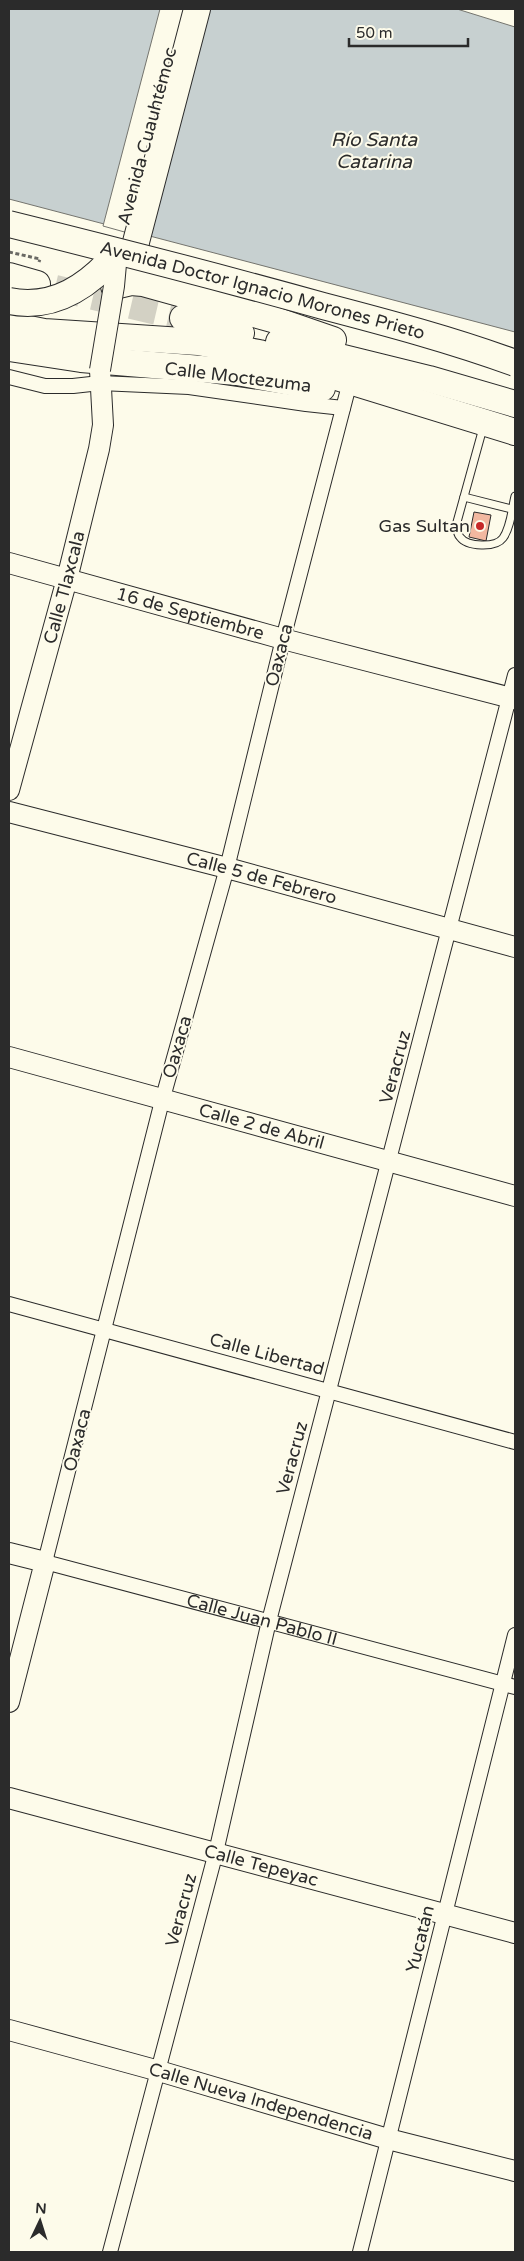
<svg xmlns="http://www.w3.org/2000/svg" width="524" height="2261" font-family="'Varela Round',sans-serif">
<rect width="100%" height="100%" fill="#fdfbea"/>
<polygon fill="#c7d0d0" stroke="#74746e" points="9,9 457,9 515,27 515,332 9,199"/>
<polygon fill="#fdfbea" stroke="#74746e" points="160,9 207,9 146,238 103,226"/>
<polygon fill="#f2b8a0" stroke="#2b2b2b" points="474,512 491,515 486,541 469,537"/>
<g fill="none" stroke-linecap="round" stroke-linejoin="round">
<polyline stroke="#d3d1c4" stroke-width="26" stroke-dasharray="26 13" stroke-linecap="butt" points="55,288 183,318"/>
<g stroke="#2b2b2b" stroke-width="9">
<g id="lane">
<path d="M483,428L457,522C457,527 456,533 460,537C467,547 496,548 503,538C511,527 512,508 515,496"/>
<polyline points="464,497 515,510"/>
</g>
</g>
<g stroke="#2b2b2b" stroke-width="16">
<g id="street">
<polyline points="9,377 45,386 73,386 100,383 189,387 306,404 343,408"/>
<path id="s1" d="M347,393L283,639L227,868L162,1101L45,1562L515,1687"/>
<polyline points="9,1304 515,1442"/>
<polyline points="110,2252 216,1852 269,1621 515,675"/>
<polyline points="360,2252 515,1635"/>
</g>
</g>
<g stroke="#2b2b2b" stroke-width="22">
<g id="secondary">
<path id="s2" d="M9,563L283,639L515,699"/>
<path id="s3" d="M9,790L67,579L99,449L103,425L100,370"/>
<path id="s4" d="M9,812L227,868L515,947"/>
<path id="s5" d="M9,1057L515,1196"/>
<polyline points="9,1553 45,1562 9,1702"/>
<path id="s6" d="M9,1798L515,1933"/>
<path id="s7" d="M9,2030L159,2071L388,2139L515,2171"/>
</g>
</g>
<g stroke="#2b2b2b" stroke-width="28">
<g id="highway">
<polyline points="9,276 37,284"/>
<polyline points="140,278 135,259 136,242 197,9"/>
<polyline points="114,286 131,282 143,283 272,319 333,340"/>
<polyline points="183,318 241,333"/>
<polyline points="9,325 44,332 198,342 259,353 515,432"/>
<polyline points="279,342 429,379 515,404"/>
<polyline points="9,348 81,359 237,372 322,388"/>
</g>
</g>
<polyline stroke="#6a6964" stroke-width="3" stroke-dasharray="4 2.5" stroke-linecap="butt" points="9,252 40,259 39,262"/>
<use href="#lane" stroke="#fdfbea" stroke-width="7"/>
<use href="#street" stroke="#fdfbea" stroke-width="14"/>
<use href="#secondary" stroke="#fdfbea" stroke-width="20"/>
<use href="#highway" stroke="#fdfbea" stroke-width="26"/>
<g stroke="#2b2b2b" stroke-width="22" stroke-linecap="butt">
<polyline id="secondary-bridge" points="100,370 114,286 117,253"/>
</g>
<g stroke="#2b2b2b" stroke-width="28" stroke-linecap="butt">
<g id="highway-bridge">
<path id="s8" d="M9,224C114,250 219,277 323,306C388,323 452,340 515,363"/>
<path d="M9,301C54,310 89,286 117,253"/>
</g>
</g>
<use href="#secondary-bridge" stroke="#fdfbea" stroke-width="20"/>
<use href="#highway-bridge" stroke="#fdfbea" stroke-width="26"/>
</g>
<circle fill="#c62828" stroke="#fdfbea" stroke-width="2" cx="480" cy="526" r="5"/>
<g text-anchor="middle" stroke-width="4" stroke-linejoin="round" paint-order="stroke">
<g font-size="18" fill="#2b2b2b" stroke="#fdfbea">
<text transform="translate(147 136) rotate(-75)" y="6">Avenida Cuauhtémoc</text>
<text dy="6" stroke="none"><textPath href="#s8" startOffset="262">Avenida Doctor Ignacio Morones Prieto</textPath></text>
<text transform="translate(238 377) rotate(7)" y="6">Calle Moctezuma</text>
<text dy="6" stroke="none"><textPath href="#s3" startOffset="210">Calle Tlaxcala</textPath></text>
<text dy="6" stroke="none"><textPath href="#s2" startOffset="188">16 de Septiembre</textPath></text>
<text transform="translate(279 655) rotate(-76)" y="6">Oaxaca</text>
<text dy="6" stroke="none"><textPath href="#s4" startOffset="261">Calle 5 de Febrero</textPath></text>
<text transform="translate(177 1047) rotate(-74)" y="6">Oaxaca</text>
<text transform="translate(395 1067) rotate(-75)" y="6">Veracruz</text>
<text dy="6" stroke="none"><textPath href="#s5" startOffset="262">Calle 2 de Abril</textPath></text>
<text transform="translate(267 1354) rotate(15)" y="6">Calle Libertad</text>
<text transform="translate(77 1440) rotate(-76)" y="6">Oaxaca</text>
<text transform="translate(292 1458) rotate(-75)" y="6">Veracruz</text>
<text dy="6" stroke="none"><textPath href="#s1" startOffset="1432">Calle Juan Pablo II</textPath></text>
<text dy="6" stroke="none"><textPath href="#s6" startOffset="261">Calle Tepeyac</textPath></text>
<text transform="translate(181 1910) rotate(-75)" y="6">Veracruz</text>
<text transform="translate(420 1939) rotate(-76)" y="6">Yucatán</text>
<text dy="6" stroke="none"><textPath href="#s7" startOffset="262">Calle Nueva Independencia</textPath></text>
</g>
<g font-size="18" fill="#2b2b2b" stroke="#fdfbea" text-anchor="end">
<text x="470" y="532">Gas Sultan</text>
</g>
<g font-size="19" font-style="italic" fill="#2b2b2b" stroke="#fdfbea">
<text x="374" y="146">Río Santa<tspan x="374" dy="22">Catarina</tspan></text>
</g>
</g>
<rect width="524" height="2261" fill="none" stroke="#2b2b2b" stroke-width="20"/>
<g transform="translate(40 2221) rotate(4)" stroke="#fdfbea" stroke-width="4" paint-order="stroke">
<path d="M0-4L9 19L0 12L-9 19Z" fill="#2b2b2b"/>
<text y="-8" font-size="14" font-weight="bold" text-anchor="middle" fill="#2b2b2b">N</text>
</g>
<path d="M349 38v8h119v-8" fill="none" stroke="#2b2b2b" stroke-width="2.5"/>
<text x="356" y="38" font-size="15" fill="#2b2b2b" stroke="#fdfbea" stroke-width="4" paint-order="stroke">50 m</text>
</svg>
